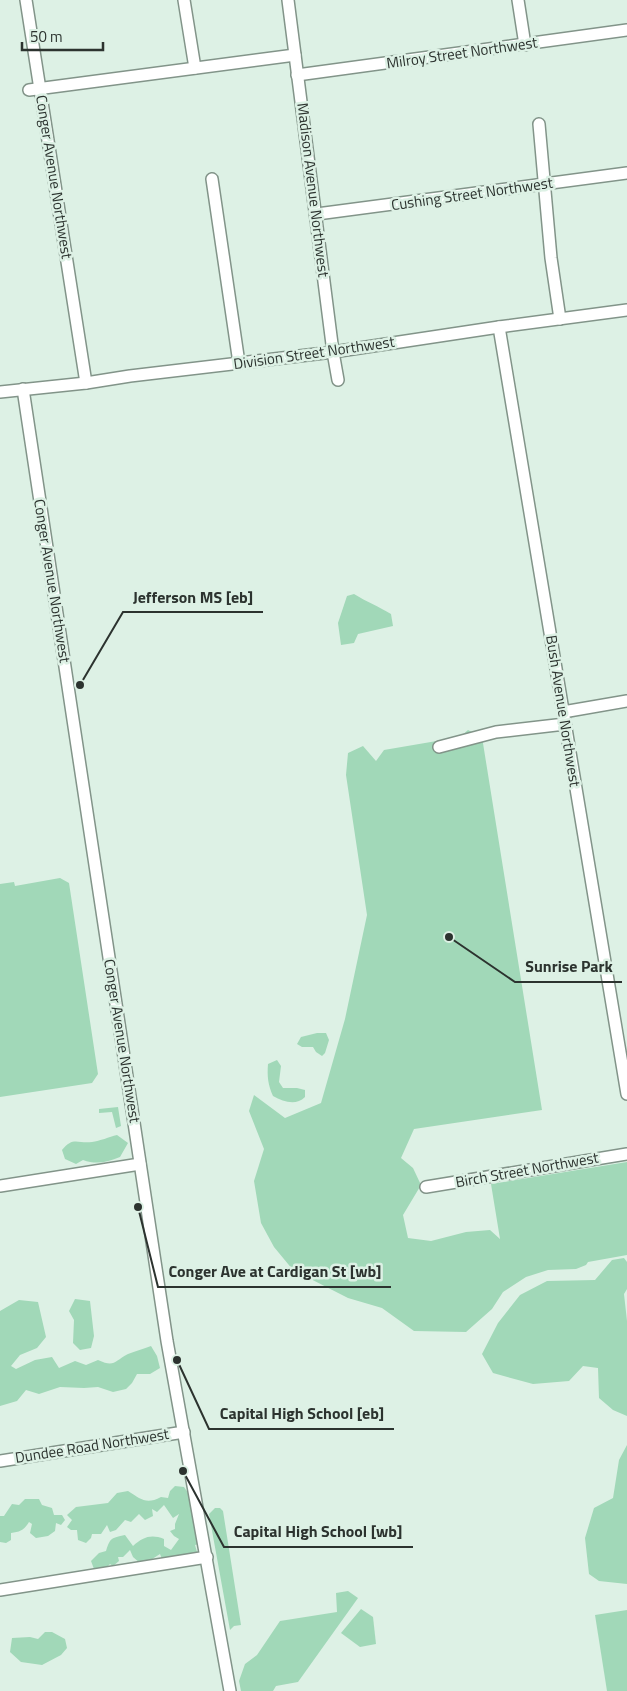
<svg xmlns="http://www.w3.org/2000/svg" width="627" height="1691" font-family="'Titillium Web',sans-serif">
<rect width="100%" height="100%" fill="#ddf1e5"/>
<g fill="#a1d8b8">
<path d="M354,594C367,602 378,606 391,614L393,626L358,634L354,643L341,645L338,623L347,596Z"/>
<polygon points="468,730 482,737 542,1110 414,1129 401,1158 413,1168 421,1185 403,1215 408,1238 431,1241 466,1232 490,1230 500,1239 491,1184 627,1162 627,1255 588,1262 586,1265 576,1269 548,1270 526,1277 503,1292 492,1309 466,1332 414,1331 382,1308 348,1298 293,1270 274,1247 261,1223 254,1181 264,1149 249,1111 254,1095 285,1118 321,1103 345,1019 367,915 346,775 348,753 363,746 376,761 384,750 460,737"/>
<polygon points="60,878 69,883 98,1074 92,1083 0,1097 0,884 14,882 15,886"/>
<polygon points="317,1033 326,1033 329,1040 325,1053 322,1056 316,1052 313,1047 302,1047 297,1044 301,1037"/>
<path d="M277,1060L281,1066L279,1082L283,1088H297L305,1090V1097C296,1106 284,1102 273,1096C268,1085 267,1076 268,1064Z"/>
<polygon points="118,1107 121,1126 116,1128 112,1112 99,1113 99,1109"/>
<path d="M117,1135L128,1143L120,1157C107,1162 97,1165 83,1160L76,1164L65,1159L62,1150C73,1136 78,1144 92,1142C100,1141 109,1137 117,1135Z"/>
<polygon points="624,1258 627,1262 627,1289 624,1294 627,1321 627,1416 613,1410 599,1398 598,1368 583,1366 569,1381 533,1384 493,1373 482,1354 498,1323 520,1295 547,1281 595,1280 612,1260"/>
<polygon points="75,1299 90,1301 94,1336 91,1348 80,1350 73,1343 74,1320 69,1311"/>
<path d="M19,1300L38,1302L46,1337L37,1348L20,1355L11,1366L16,1369L35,1360L52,1357L59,1368L75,1361L86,1365L98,1360C115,1368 114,1361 128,1354C135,1351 144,1349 151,1346L157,1356L160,1368L150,1374H137L132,1383L126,1389L113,1392L98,1387L84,1388L60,1387L39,1394L26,1390L17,1401L0,1406V1311Z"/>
<polygon points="627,1445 627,1584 599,1581 589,1574 585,1538 594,1508 613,1498 619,1460"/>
<path d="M175,1486L184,1487L191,1497L203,1543L195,1545L197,1552L193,1558L162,1559L160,1554L149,1561L140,1563L133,1557L130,1550L123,1557H118L119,1561L113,1566L110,1564L103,1571L94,1569L91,1561L99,1553L106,1551C110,1538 111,1538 125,1535L133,1546C143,1537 151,1534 164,1539V1546L171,1550L179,1539L174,1536L170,1531L175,1529V1524L179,1514L173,1518L164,1505L157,1512L152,1509L153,1516L145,1520L139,1514L131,1522L125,1520L116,1530L110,1532L107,1525L101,1534H92L91,1538L86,1543L78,1540L77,1530H71L67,1527L72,1520L67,1515L76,1507L108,1503L117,1493L128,1491C141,1499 146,1505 161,1497L168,1498L170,1491Z"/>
<path d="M25,1499H39L42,1505L52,1508L54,1515H62L65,1520L61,1525L56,1523L55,1531L48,1536L36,1538L30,1533L32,1524L29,1522C24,1530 20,1532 11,1533V1540L6,1543L0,1542V1516H4L12,1504L19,1505Z"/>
<polygon points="215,1508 220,1508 223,1511 241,1625 234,1626 230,1630 209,1514"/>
<polygon points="348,1591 358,1598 298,1682 276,1686 273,1691 241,1691 239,1681 245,1664 257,1655 280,1621 337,1612 336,1593"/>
<polygon points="361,1609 373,1617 376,1644 360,1647 341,1633"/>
<polygon points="627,1610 627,1691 607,1691 595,1615"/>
<polygon points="45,1632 52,1632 65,1639 67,1648 61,1655 42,1665 21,1662 10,1652 12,1638 30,1637 38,1639"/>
</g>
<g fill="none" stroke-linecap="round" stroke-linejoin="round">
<g stroke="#829489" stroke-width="14">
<g id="minor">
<polyline points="26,0 86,383"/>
<polyline points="184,0 195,68"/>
<polyline points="288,0 333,352 338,380"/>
<polyline points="518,0 525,45"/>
<polyline points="297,75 627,30"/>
<polyline points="29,90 295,55"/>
<polyline points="539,124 551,258 560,319"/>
<polyline points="212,179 239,363"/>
<polyline points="317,214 627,173"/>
<polyline points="499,327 627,1094"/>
<polyline points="23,389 167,1341 230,1691"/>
<polyline points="0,392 86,383 130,376 333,352 499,327 627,310"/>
<polyline points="563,712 627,701"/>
<polyline points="439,747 496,732 565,724"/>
<polyline points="0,1186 140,1164"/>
<polyline points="426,1187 627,1154"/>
<polyline points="0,1461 184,1432"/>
<polyline points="0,1590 207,1557"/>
</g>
</g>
<use href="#minor" stroke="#fff" stroke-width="11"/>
</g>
<g text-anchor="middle" stroke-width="5" stroke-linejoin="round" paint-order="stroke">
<g font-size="15" fill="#2c332f" stroke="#ddf1e5">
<text transform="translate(462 53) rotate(-8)" y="5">Milroy Street Northwest</text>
<text transform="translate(54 177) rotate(81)" y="5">Conger Avenue Northwest</text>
<text transform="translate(313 190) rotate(83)" y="5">Madison Avenue Northwest</text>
<text transform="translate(472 194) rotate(-8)" y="5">Cushing Street Northwest</text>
<text transform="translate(314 353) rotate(-8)" y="5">Division Street Northwest</text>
<text transform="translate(52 581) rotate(81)" y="5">Conger Avenue Northwest</text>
<text transform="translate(563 711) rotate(81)" y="5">Bush Avenue Northwest</text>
<text transform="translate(122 1041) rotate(81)" y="5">Conger Avenue Northwest</text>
<text transform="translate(527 1170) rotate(-10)" y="5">Birch Street Northwest</text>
<text transform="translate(92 1446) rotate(-9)" y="5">Dundee Road Northwest</text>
</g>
</g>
<path fill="none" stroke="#2c332f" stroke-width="2" d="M80 685L123 612H263M449 937L515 982H622M138 1207L158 1287H391M177 1360L209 1429H394M183 1471L224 1547H413"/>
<g fill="#2c332f" stroke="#ddf1e5" stroke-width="2">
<circle cx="80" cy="685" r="5"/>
<circle cx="449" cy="937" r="5"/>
<circle cx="138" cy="1207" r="5"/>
<circle cx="177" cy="1360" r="5"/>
<circle cx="183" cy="1471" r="5"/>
</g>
<g font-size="16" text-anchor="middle" font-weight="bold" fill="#2c332f" stroke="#ddf1e5" stroke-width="5" stroke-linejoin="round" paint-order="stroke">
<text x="193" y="603">Jefferson MS [eb]</text>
<text x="569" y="972">Sunrise Park</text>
<text x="275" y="1277">Conger Ave at Cardigan St [wb]</text>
<text x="302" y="1419">Capital High School [eb]</text>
<text x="318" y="1537">Capital High School [wb]</text>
</g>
<path d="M22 42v8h81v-8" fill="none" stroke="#2c332f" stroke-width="2.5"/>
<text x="30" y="42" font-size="15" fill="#2c332f" stroke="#ddf1e5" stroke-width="4" paint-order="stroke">50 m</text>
</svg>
